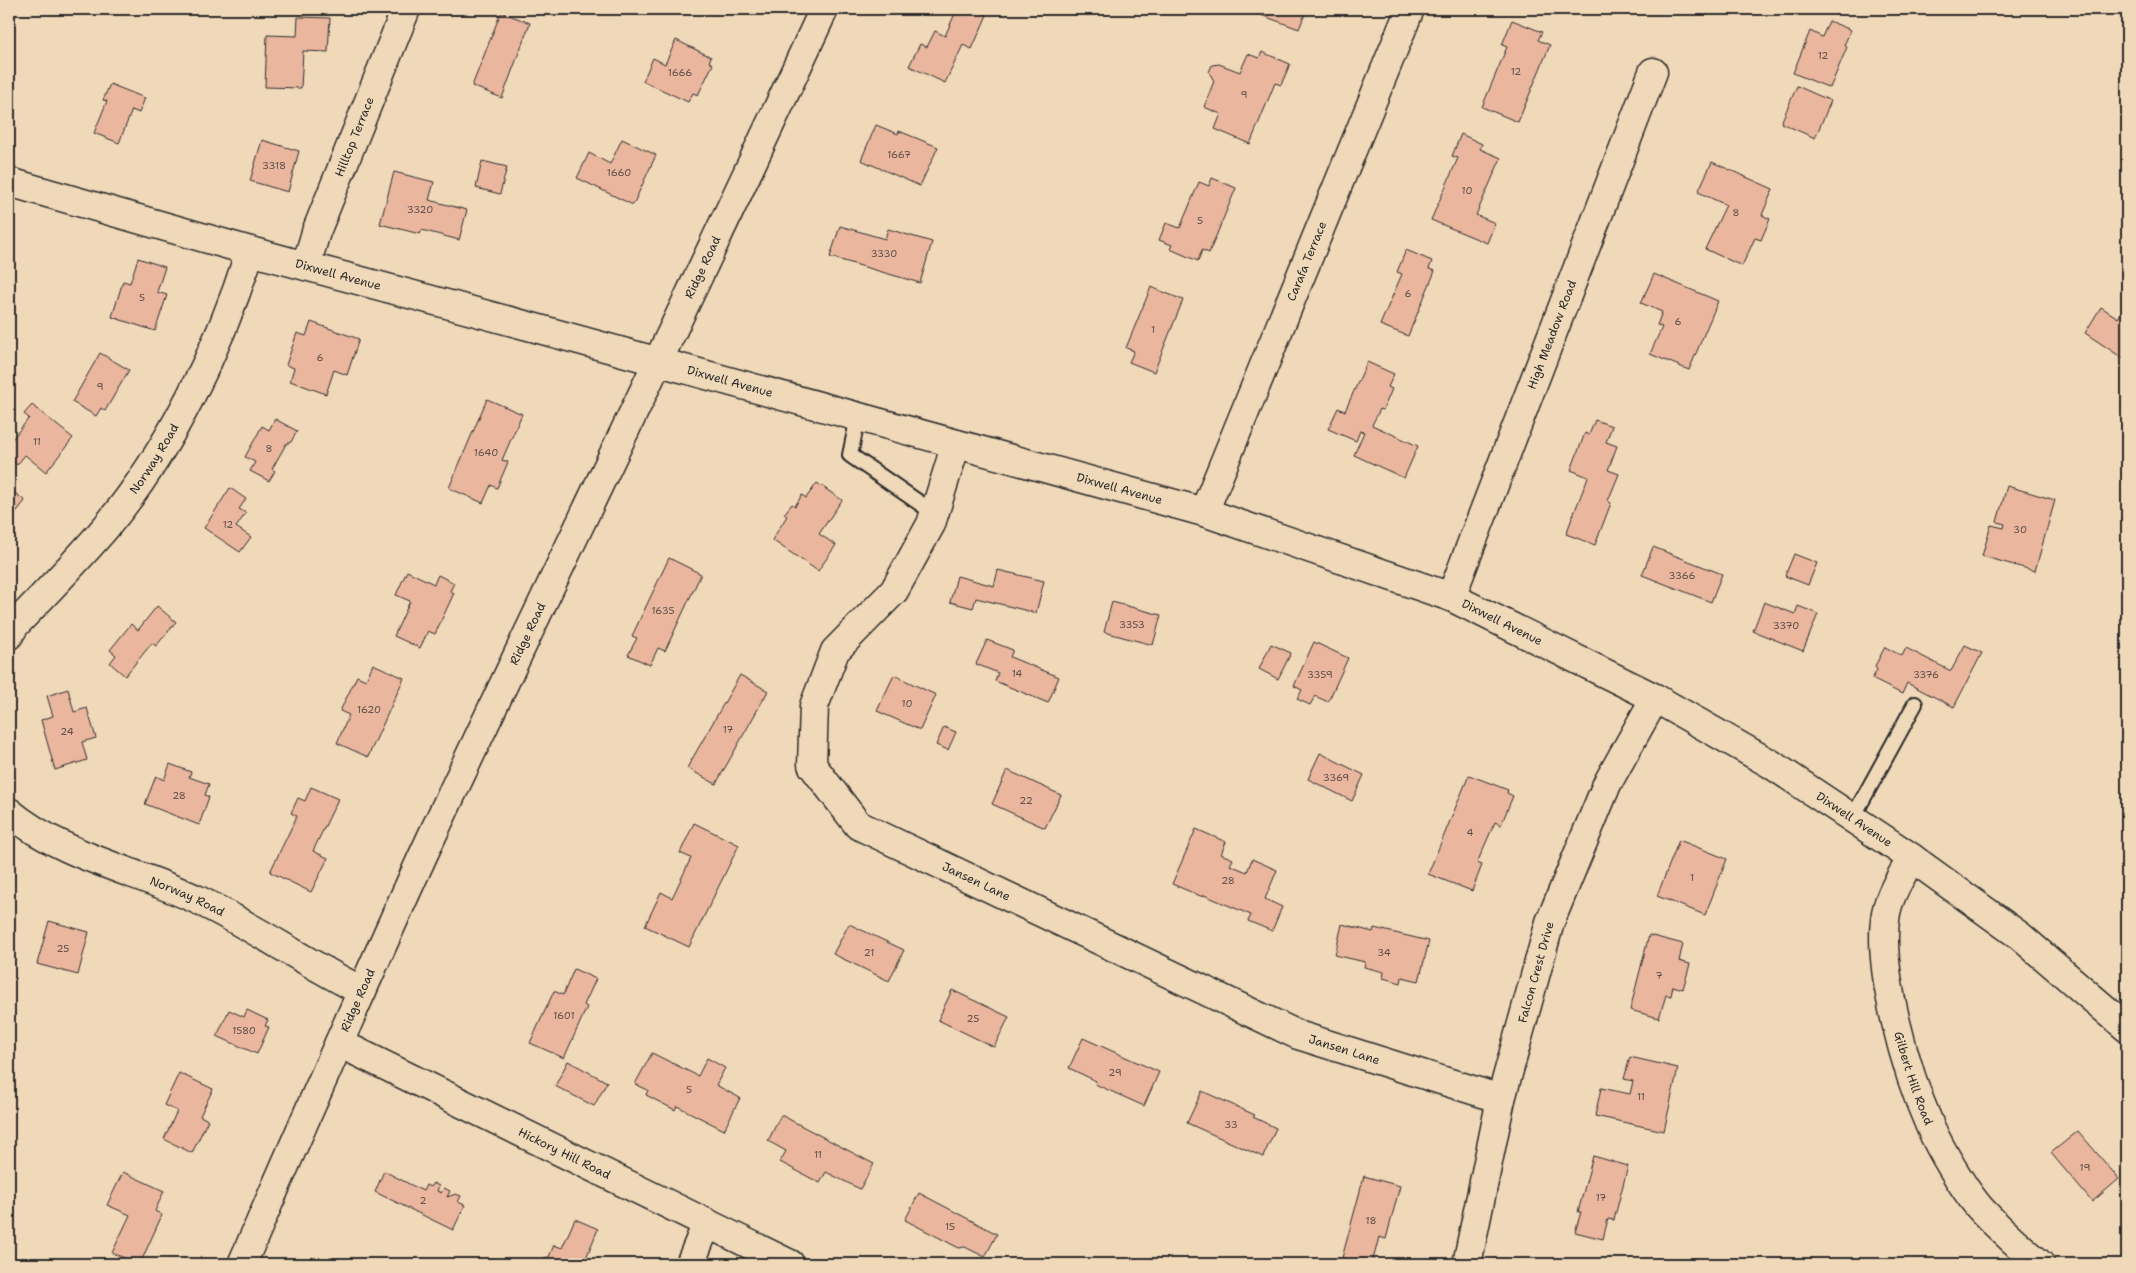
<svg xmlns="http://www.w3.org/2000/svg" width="2136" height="1273" font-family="'Shantell Sans',sans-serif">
<rect width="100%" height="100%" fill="#f0d9b9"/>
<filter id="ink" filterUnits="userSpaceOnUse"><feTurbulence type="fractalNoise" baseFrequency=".02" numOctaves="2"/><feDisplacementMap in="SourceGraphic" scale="10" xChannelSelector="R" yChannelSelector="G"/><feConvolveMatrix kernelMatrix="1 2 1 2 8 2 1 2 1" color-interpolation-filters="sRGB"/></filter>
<g filter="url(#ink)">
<g fill="#ebb69e" stroke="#2b2b2b">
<polygon points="957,9 974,9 987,15 972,49 963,45 945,83 909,66 920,44 927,47 935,31 945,36"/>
<polygon points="1264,9 1307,9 1299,29 1261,15"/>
<polygon points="501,12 530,23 502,98 472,86"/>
<polygon points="298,17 330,18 328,52 303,51 301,88 265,87 267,35 297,36"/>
<polygon points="1512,20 1542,32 1538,40 1550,45 1518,122 1482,107 1507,47 1502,45"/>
<polygon points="1829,21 1851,30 1844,45 1847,47 1830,88 1793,73 1810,31 1822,37"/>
<polygon points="676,40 711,57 709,62 713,64 698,95 693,93 688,102 643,81 653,58 665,64"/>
<polygon points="1262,52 1290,64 1281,85 1275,83 1250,144 1215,129 1221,114 1204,107 1214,81 1209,72 1212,65 1219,64 1240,72 1248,54 1259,58"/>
<polygon points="110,84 145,98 139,113 132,110 119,143 94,133 107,101 103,100"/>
<polygon points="1797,86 1831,101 1815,138 1781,123"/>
<polygon points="876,125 898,134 899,131 938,147 920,186 861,160"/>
<polygon points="1461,134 1482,144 1480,149 1501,158 1476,215 1495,223 1487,243 1431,220 1458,158 1452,156"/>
<polygon points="622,139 656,155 633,205 577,178 589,153 610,164"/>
<polygon points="262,140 299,151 288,192 250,181"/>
<polygon points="482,161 507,167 500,194 476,188"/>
<polygon points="1712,162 1773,189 1762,215 1770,219 1761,240 1755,238 1742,266 1705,249 1726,205 1698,192"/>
<polygon points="394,172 434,182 429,200 467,210 459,240 422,230 420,234 380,224"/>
<polygon points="1212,178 1236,188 1209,253 1202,250 1198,261 1170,249 1172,245 1159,240 1166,223 1180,228 1199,182 1209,186"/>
<polygon points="840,226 885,239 888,229 932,242 920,283 830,257"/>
<polygon points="1406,250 1432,261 1429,269 1435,271 1408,336 1380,325 1402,274 1397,272"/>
<polygon points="138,258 165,267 157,292 167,295 155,331 112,317 123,281 130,283"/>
<polygon points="1654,274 1718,301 1689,370 1650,354 1662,327 1657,325 1662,312 1641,303"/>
<polygon points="1151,287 1183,300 1154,372 1129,362 1134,351 1126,348"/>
<polygon points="2127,303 2127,361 2085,333 2101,307 2118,318"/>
<polygon points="311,322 359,339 347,375 334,370 326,394 290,381 294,368 286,365 297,333 306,336"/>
<polygon points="100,353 129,370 105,411 101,408 96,416 72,402"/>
<polygon points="1367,362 1394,374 1388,387 1392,389 1383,410 1380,409 1372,425 1418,446 1404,478 1354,455 1364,432 1360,431 1356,441 1328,429 1338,408 1345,411"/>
<polygon points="487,399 522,414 502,460 508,462 497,488 491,485 483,503 449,488"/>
<polygon points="32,405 73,438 46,472 25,455 17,465 9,458 9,440 10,442 29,418 24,414"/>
<polygon points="275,419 297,431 291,442 286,444 272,469 275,471 269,481 250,471 255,462 245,457 262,426 269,430"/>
<polygon points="1595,420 1612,426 1606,442 1617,446 1608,470 1619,474 1608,501 1611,503 1595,545 1566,534 1588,477 1571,470 1585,433 1589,435"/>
<polygon points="817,483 842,500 819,534 836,545 818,571 772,540 787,516 784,514 792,504 795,506 802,495 806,498"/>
<polygon points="2007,486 2055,500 2035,571 1982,556 1991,525 2004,528 2005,524 1997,522"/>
<polygon points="9,488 25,501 9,521"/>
<polygon points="230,488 246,499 239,509 246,513 236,527 251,537 240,552 204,528"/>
<polygon points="1653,547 1722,574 1711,602 1642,575"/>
<polygon points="1794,554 1817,563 1808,585 1785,576"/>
<polygon points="669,558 701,574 665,651 658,648 650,665 628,655 637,638 632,636"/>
<polygon points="998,570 1044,581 1036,613 976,598 973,608 950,602 957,576 994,586"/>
<polygon points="407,571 434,584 438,575 454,583 450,591 454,593 435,634 428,631 420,648 394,636 410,601 396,595"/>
<polygon points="1112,602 1161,615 1153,645 1104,632"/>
<polygon points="1764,602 1795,614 1798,606 1818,614 1803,651 1753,631"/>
<polygon points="157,606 176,622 156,646 152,643 125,676 110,663 116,655 110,650 131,624 138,630"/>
<polygon points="987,640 1013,650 1010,657 1059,677 1048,703 995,681 998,673 976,664"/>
<polygon points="1314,642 1348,658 1328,702 1315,696 1310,705 1297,699 1302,690 1294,686"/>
<polygon points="1271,644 1291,653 1278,679 1259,669"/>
<polygon points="1965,645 1982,653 1954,707 1907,683 1902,694 1872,679 1877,670 1875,666 1885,647 1902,656 1906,648 1951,671"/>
<polygon points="373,664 404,678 368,757 337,743 349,715 340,711 357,676 366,680"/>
<polygon points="740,675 768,691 716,784 687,768"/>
<polygon points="894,675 936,695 920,730 877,711"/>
<polygon points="68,689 74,712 87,708 96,738 82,742 87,760 55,770 41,720 53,716 47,696"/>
<polygon points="944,727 956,732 948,750 936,745"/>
<polygon points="1320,753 1364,775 1352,801 1308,779"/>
<polygon points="170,764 191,772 189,777 209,784 205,795 209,797 199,825 145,804 156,776 164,780"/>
<polygon points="1007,770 1061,795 1045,828 992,804"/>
<polygon points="1469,775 1508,790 1507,793 1513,796 1501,825 1495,822 1477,863 1482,865 1472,891 1428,874"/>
<polygon points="311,787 338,799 313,851 328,858 311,892 270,872 297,816 291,813 298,798 305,801"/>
<polygon points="694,823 739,845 689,947 645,926 661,892 672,898 691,858 680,853"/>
<polygon points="1196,829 1226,842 1221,854 1233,859 1230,865 1247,872 1252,859 1277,870 1265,899 1282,907 1272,931 1248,921 1251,915 1204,895 1203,897 1172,884"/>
<polygon points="1679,840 1727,859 1705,915 1657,896"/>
<polygon points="49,921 89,932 78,975 37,964"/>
<polygon points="849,924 904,950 889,981 833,954"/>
<polygon points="1342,924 1373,932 1374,928 1429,941 1419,981 1402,977 1401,983 1383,978 1384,972 1364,967 1365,962 1335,955"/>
<polygon points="1649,935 1683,944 1679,961 1690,964 1683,989 1673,986 1671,996 1666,995 1659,1018 1630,1010"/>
<polygon points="574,969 596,979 584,1005 587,1007 564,1058 530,1043 554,991 563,995"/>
<polygon points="952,990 1009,1017 994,1047 938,1020"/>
<polygon points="229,1010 244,1017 247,1010 268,1020 265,1026 269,1027 257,1054 217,1036"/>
<polygon points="1083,1038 1159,1072 1144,1106 1095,1084 1096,1081 1069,1068"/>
<polygon points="652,1053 698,1076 707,1058 725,1068 716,1085 740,1098 724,1130 677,1106 675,1110 646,1095 648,1090 635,1084"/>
<polygon points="1630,1057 1678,1068 1664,1131 1595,1116 1601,1088 1630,1094 1633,1081 1624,1079"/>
<polygon points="568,1061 607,1082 594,1106 555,1086"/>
<polygon points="179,1073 213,1089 200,1116 208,1120 192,1153 164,1139 177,1111 164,1105"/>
<polygon points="1202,1091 1255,1115 1253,1117 1276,1128 1263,1157 1187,1123"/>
<polygon points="781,1115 874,1164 860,1189 826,1172 820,1183 780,1162 786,1151 768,1141"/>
<polygon points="2078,1131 2119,1179 2092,1202 2051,1153"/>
<polygon points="1593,1156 1628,1166 1614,1220 1608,1219 1603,1239 1575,1232 1581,1212 1578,1212"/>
<polygon points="384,1171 423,1191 426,1185 430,1187 433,1183 439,1186 437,1191 441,1193 444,1188 450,1191 447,1197 456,1194 461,1196 458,1202 465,1205 453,1230 375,1192"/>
<polygon points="123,1172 164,1191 155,1211 162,1215 140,1264 112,1253 130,1215 107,1205"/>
<polygon points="1364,1176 1400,1186 1386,1239 1379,1237 1372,1264 1342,1258"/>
<polygon points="919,1193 997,1234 985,1257 965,1247 959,1248 905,1220"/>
<polygon points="575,1219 598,1229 586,1258 593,1261 591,1264 541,1264 544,1258 549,1257 554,1245 562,1248"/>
</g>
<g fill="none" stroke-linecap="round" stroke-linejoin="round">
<g stroke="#2b2b2b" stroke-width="18">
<g id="lane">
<polyline points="858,417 850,455 934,513"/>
<polyline points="1852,819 1915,704"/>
</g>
</g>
<g stroke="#2b2b2b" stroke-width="31">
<g id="street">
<path id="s1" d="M306,266L316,232L406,9"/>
<path id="s2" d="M956,444L931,524L894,591L835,651L814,706L812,765L858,825L1298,1035L1501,1099"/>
<path id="s3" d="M1204,512L1410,9"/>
<path id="s4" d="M1451,597L1653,72"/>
<path id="s5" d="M9,635L15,625C46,593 77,561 106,527C169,452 221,345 250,251"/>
<path id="s6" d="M9,812C63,857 135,870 198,900C254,927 306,963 362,991"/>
<path id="s7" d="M1912,858C1902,875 1890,893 1886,913C1876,969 1907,1074 1930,1126C1940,1149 1963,1188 1979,1207C1997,1227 2019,1246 2040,1264"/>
<path id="s8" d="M339,1043L790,1264"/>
<polyline points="690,1264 707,1223"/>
<path id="s9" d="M1467,1264L1501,1099L1550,922L1607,784L1655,698"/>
</g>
</g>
<g stroke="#2b2b2b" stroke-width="31">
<g id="secondary">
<path id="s10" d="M9,182L250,251L532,327L1204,512L1451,597L1655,698L1771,764L1912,858L2020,936L2127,1028"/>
<path id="s11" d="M242,1264C304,1122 366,979 431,838C561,561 696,286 824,9"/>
</g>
</g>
<use href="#lane" stroke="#f0d9b9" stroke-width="14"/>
<use href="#street" stroke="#f0d9b9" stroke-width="28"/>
<use href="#secondary" stroke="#f0d9b9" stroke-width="28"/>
</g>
</g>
<g text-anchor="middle" stroke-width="4" stroke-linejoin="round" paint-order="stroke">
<g font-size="10" fill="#5b4e48">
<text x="1823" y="59">12</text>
<text x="1516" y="75">12</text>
<text x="680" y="76">1666</text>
<text x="1244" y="98">9</text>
<text x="899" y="158">1667</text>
<text x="274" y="169">3318</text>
<text x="619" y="176">1660</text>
<text x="1467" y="194">10</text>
<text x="420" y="213">3320</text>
<text x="1736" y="216">8</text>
<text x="1200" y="224">5</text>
<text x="884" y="257">3330</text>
<text x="1408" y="297">6</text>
<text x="142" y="301">5</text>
<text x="1678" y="325">6</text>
<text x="1153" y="333">1</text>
<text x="320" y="361">6</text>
<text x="100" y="390">9</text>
<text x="37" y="445">11</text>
<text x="269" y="452">8</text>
<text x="486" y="456">1640</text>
<text x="228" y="528">12</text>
<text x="2020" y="533">30</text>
<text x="1682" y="579">3366</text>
<text x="663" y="614">1635</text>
<text x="1132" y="628">3353</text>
<text x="1786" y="629">3370</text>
<text x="1017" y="677">14</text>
<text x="1320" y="678">3359</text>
<text x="1926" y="678">3376</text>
<text x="907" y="707">10</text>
<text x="369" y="713">1620</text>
<text x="728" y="733">17</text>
<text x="67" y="735">24</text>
<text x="1336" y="781">3369</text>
<text x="179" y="799">28</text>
<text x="1026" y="804">22</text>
<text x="1470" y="836">4</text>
<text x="1692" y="881">1</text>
<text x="1228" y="884">28</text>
<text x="63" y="952">25</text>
<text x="869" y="956">21</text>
<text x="1384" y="956">34</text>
<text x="1659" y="979">7</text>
<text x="564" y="1019">1601</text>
<text x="973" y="1022">25</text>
<text x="244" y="1034">1580</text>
<text x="1115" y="1076">29</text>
<text x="689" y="1093">5</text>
<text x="1641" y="1100">11</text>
<text x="1231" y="1128">33</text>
<text x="818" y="1158">11</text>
<text x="2085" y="1171">19</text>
<text x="1601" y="1201">17</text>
<text x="423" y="1204">2</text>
<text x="1371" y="1224">18</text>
<text x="950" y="1230">15</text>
</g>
<g font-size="12" fill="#2b2b2b" stroke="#f0d9b9">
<text dy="4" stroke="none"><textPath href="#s1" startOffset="138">Hilltop Terrace</textPath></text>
<text dy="4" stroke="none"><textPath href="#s3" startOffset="271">Carafa Terrace</textPath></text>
<text dy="4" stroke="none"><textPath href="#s11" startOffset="1098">Ridge Road</textPath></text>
<text dy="4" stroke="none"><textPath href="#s10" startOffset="342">Dixwell Avenue</textPath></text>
<text dy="4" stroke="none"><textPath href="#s4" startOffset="281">High Meadow Road</textPath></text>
<text dy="4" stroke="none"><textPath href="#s10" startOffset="748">Dixwell Avenue</textPath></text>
<text dy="4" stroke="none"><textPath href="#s5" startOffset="229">Norway Road</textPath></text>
<text dy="4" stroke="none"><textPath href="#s10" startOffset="1152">Dixwell Avenue</textPath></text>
<text dy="4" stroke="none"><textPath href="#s10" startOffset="1558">Dixwell Avenue</textPath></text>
<text dy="4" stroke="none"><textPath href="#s11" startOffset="692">Ridge Road</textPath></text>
<text dy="4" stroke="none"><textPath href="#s10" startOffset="1962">Dixwell Avenue</textPath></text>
<text dy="4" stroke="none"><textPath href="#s2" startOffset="569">Jansen Lane</textPath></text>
<text dy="4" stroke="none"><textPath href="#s6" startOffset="198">Norway Road</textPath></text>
<text dy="4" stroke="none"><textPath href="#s9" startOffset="300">Falcon Crest Drive</textPath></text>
<text dy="4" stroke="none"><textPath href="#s11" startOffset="288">Ridge Road</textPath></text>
<text dy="4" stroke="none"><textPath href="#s2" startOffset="974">Jansen Lane</textPath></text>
<text dy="4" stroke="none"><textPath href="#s7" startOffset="230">Gilbert Hill Road</textPath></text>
<text dy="4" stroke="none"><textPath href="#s8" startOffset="251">Hickory Hill Road</textPath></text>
</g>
</g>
<rect width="2136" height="1273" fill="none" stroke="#f0d9b9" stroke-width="30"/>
<rect x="15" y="15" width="2106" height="1243" fill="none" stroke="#2b2b2b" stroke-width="2" filter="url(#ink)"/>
</svg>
